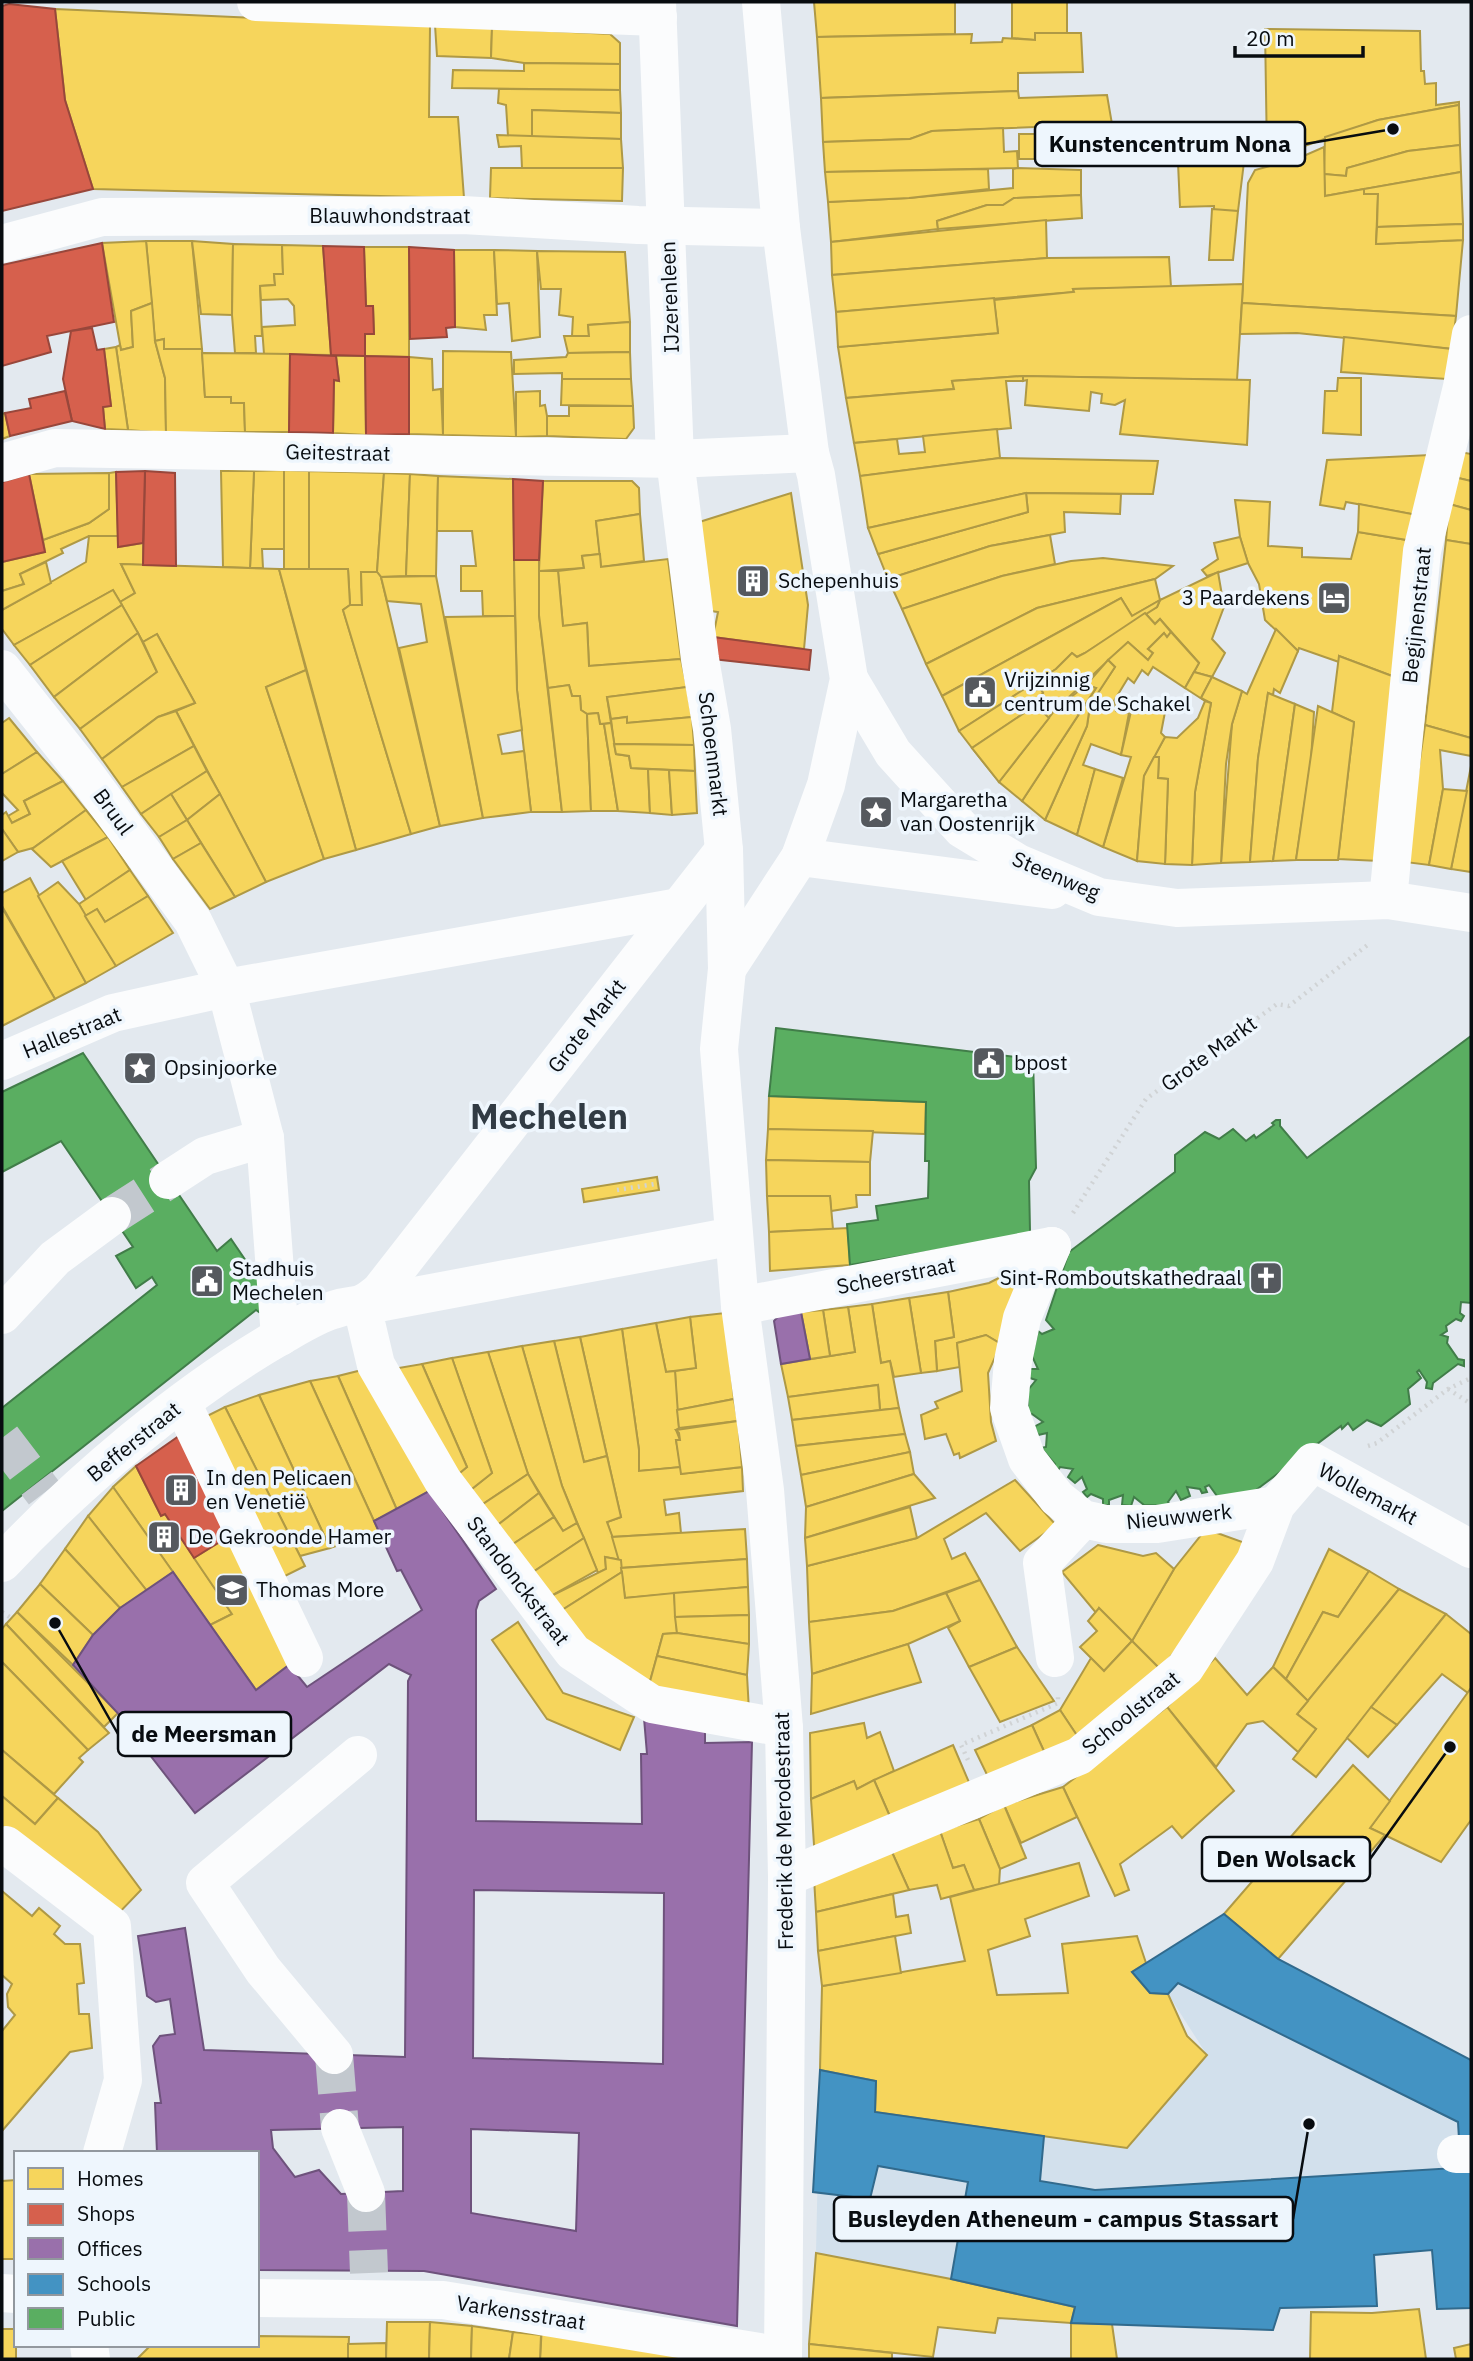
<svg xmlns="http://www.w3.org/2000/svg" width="1473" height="2361" font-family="'IBM Plex Sans',sans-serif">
<rect width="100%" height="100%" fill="#e3e9ef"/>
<polygon fill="#d2e0ec" points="1224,1914 1278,1959 1471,2060 1471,2308 1437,2309 1432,2250 1374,2255 1377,2306 1280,2308 1273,2330 1071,2323 1075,2308 951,2279 816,2253 820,2070 876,2081 1207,2055 1168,1994 1150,1993 1132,1972"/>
<g fill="#f6d55c" stroke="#af9945" stroke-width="2">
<polygon points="814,2 955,2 955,34 817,37"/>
<polygon points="1012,2 1067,2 1067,33 1035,33 1035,40 1012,38"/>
<polygon points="55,9 430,26 429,117 458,117 464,198 93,189 65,100"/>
<polygon points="435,25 492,28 491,58 437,56"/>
<polygon points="492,28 610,34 620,43 620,64 524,63 491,58"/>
<polygon points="1265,29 1420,31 1421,71 1424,71 1425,84 1436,83 1436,105 1459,102 1459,105 1378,120 1282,154 1267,155"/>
<polygon points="1035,33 1081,33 1083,72 1018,73 1018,91 821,98 817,37 972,34 971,43 1002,42 1003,38 1035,40"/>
<polygon points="524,63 620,64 620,90 452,88 453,70 524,71"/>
<polygon points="499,89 620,90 621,113 532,110 532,137 508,136 506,105 498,103"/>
<polygon points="1018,91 1019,98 1107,95 1112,124 932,131 910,139 823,142 821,98"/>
<polygon points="1459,105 1460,145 1408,151 1347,168 1346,176 1324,174 1325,137 1378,120"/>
<polygon points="532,110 621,113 621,139 532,137"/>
<polygon points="1003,128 1004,152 1017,151 1018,168 825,172 823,142 910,139 932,131"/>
<rect x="1019" y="134" width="51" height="25"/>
<polygon points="497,135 621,139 623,168 522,168 521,146 499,147"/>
<polygon points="1460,145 1461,172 1325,196 1324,174 1346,176 1347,168 1408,151"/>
<polygon points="1324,147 1325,196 1364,189 1364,194 1378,194 1376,244 1463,240 1456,316 1242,303 1248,183 1255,170 1299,158"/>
<polygon points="1244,162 1238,211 1214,212 1214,206 1180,207 1178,163"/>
<polygon points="491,168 623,168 622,201 490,198"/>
<polygon points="1018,168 1081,170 1081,195 1014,198 1003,205 987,205 937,221 938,229 831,242 828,202 909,198 1013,188 1013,169"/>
<polygon points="988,169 989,189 909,198 828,202 825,172"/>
<polygon points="1461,172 1463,224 1377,227 1378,194 1364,194 1364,189"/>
<polygon points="1081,195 1082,218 938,229 937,221 987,205 1003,205 1014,198"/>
<polygon points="1212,209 1238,211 1233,260 1209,260"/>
<polygon points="1046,220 1047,258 832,275 831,242"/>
<polygon points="1463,224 1463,240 1376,244 1377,227"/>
<polygon points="146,241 192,241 202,349 164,349 164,339 155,341"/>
<polygon points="146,241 152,303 131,311 133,347 121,350 102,243"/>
<polygon points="192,241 233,244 232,315 201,314"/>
<polygon points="233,244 282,245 283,274 274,274 275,285 260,286 262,336 255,336 256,353 235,353 232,315"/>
<polygon points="282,245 323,246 331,355 264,354 262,327 295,325 294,306 288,299 261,300 260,286 275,285 274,274 283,274"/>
<polygon points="364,247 409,247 409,357 365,356 365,334 374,334 373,306 366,306"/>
<polygon points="454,250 494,250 497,315 484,315 486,330 455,327"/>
<polygon points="494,250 537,251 540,337 512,341 509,303 497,304"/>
<polygon points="537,251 625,252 630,322 588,325 589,336 572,336 573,317 559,315 561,289 541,289"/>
<polygon points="1169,257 1171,287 1073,289 1074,292 836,312 832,275 1047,258"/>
<polygon points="1243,284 1237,380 1023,376 952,381 954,389 846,398 838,347 998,333 994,300 1074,292 1073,289"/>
<polygon points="994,298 998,333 838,347 836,312"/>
<polygon points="152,303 155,341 165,378 166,433 128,430 116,347 120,345 121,350 133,347 131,311"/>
<polygon points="1242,303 1456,316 1452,349 1297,333 1240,334"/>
<polygon points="630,322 630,352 568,353 564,336 589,336 588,325"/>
<polygon points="1344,337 1452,349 1447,379 1341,372"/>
<polygon points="164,339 164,349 202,349 205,397 231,397 231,403 244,403 245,432 166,433 165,378 155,341"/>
<polygon points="116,347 128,430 105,429 103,407 111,406 104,349"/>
<polygon points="443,351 511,352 516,437 443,435"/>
<polygon points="630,352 631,379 562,379 562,373 514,374 514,360 566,357 568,353"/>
<polygon points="202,353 290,354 289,432 245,432 244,403 231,403 231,397 205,397"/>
<polygon points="336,356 365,356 366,435 333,433 334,380 339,381"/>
<polygon points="409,357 432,359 433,390 441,389 443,435 409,434"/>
<polygon points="1023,376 1250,380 1247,445 1120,434 1125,400 1115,405 1101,403 1102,394 1091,392 1089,411 1025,405 1027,380 1023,381"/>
<polygon points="1023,376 1023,381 1006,381 1011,428 854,443 846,398 954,389 952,381"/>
<polygon points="1338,378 1361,378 1361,435 1323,433 1325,391 1337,391"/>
<polygon points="562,379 631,379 633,406 561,405"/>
<polygon points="540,391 540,406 545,405 547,416 547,436 516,437 516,392"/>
<polygon points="569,406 633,406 634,428 626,439 547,436 547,416 569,416"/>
<polygon points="5,413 10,436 2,439 2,414"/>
<polygon points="997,429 1000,458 860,476 854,443 897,439 899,454 925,452 923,436"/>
<polygon points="1460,452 1471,454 1471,481 1454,477"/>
<polygon points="1430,455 1417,515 1346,502 1344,509 1320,505 1327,460"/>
<polygon points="1000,458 1158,461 1153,494 1026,493 868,528 860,476"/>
<polygon points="284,470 309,471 309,569 284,569"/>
<polygon points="284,470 284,549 262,549 263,568 250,568 254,471"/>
<polygon points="221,471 254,471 250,568 223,567"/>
<polygon points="309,471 384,473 377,572 361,572 362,605 350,605 348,569 309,569"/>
<polygon points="116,472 118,536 89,536 61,549 63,553 20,574 24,584 2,591 2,562 45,552 43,540 89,523 109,509 109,473"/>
<polygon points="109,473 109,509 89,523 43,540 29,474"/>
<polygon points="384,473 410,474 406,576 381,577 377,572"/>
<polygon points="410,474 438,476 436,576 406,576"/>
<polygon points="438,476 513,479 515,616 483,616 482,591 461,591 461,566 476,566 472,531 437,531"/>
<polygon points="1454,477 1471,481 1471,510 1449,504"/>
<polygon points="543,481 632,481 639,488 640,514 596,521 600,554 582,556 584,568 539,571"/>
<polygon points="791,493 808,605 804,649 713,637 718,612 711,611 693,524"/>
<polygon points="1026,493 1121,494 1120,514 1064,512 1065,532 990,546 888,579 878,554 1028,512"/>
<polygon points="1026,493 1028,512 878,554 868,528"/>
<polygon points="1235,500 1270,502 1268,546 1302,548 1302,557 1351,559 1358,532 1413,541 1400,679 1339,656 1339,662 1299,648 1298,651 1265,620 1259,584 1248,563 1240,537"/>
<polygon points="1359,504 1417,515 1413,541 1358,532"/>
<polygon points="1449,504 1471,510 1471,544 1446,540"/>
<polygon points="640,514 644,561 601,567 596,521"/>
<polygon points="1050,535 1055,564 1002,576 902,609 888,579 990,546"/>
<polygon points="89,536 118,536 118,547 143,543 143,565 121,564 135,593 120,602 113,590 14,645 2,629 2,610 86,562"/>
<polygon points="1240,537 1248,563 1207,576 1202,570 1218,559 1214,543"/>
<polygon points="1446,540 1471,544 1471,738 1425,725"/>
<polygon points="600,554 601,567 668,559 681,659 589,666 587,623 563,626 558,571 584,568 582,556"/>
<polygon points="1103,558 1173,566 1155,579 1037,608 926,664 902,609 1002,576 1071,561"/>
<polygon points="514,560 539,560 539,615 562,812 531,812 517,690"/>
<polygon points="46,562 51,583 2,610 2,591 24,584 20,574"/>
<polygon points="121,564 279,569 306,670 266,687 324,859 266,882 176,711 195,703 157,634 143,642 120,602 135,593"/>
<polygon points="279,569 348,569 350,605 343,610 411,834 356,850"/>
<polygon points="539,571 558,571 563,626 587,623 589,666 681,659 687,687 607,697 611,723 600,724 598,713 587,714 581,710 580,696 572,696 569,685 548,688 539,615"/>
<polygon points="361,572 377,572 381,577 440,826 411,834 343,610 350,605 362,605"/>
<polygon points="1218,572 1224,607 1212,639 1225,653 1212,677 1194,672 1199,663 1160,619 1155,624 1145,613 1157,607 1160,600"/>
<polygon points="436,576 483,818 440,826 399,648 427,642 421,604 387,601 381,577"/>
<polygon points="1155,579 1160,600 1132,616 1121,598 942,696 926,664 1037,608"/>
<polygon points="113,590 122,605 30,665 14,645"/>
<polygon points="1121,598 1132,616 1160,600 1157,607 1085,653 1077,657 1072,653 1056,669 959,731 942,696"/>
<polygon points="122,605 138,633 54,697 30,665"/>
<polygon points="1145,613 1155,624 1160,619 1171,632 1167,637 1164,633 1148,649 1153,653 1148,660 1128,642 1055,710 999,782 972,748 1036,705 1035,702 1043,693 1040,688 1033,692 1029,686 1056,669 1072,653 1077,657 1085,653"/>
<polygon points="515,616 517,690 522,730 498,735 502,754 524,751 531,812 483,818 445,617"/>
<polygon points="1276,629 1298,651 1280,693 1274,689 1273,695 1268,693 1258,758 1250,862 1221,863 1232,724 1242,691 1247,694"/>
<polygon points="1171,632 1199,663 1185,688 1153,667 1148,675 1142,670 1134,683 1128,678 1114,701 1116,711 1129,713 1121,755 1091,744 1083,765 1095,769 1077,835 1045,820 1087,726 1090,705 1115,667 1108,660 1128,642 1148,660 1153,653 1148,649 1164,633 1167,637"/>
<polygon points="138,633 157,672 80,729 54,697"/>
<polygon points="157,634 195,703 158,717 102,759 80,729 157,672 143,642"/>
<polygon points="1339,656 1400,679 1379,861 1338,859 1354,722 1332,712"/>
<polygon points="1108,660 1115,667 1090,705 1087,726 1045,820 1022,801 1096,688 1086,685"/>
<polygon points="306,670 356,850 324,859 266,687"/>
<polygon points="1194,672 1212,677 1201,698 1205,701 1188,690 1185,688"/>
<polygon points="1212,677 1242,691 1232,724 1226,764 1221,863 1192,865 1195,792 1211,703 1201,698"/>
<polygon points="569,685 572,696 580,696 581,710 587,714 591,811 562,812 548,688"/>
<polygon points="1086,685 1096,688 1022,801 999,782 1055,710"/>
<polygon points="1029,686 1033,692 1040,688 1043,693 1035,702 1036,705 972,748 959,731"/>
<polygon points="687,687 692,717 627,723 627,717 611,719 607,697"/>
<polygon points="1268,693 1295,704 1273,861 1250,862 1258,758"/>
<polygon points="1205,701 1211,703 1195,792 1192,865 1165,864 1168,779 1158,778 1159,757 1154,757 1165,737 1177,738 1198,718"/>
<polygon points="1295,704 1314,712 1311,760 1296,860 1273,861"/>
<polygon points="1036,705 1049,718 999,782 972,748"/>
<polygon points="1318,706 1354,722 1338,860 1296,860"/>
<polygon points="1132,707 1165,712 1161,733 1165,737 1144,776 1137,861 1103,847 1131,757 1121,755"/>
<polygon points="176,711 194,746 122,787 102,759 158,717"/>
<polygon points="598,713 600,724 604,724 618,811 591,811 587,714"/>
<polygon points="627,717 627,723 692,717 694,745 614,744 611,719"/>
<polygon points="9,718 37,752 2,774 2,723"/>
<polygon points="611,723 616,754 629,756 631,768 648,769 650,813 618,811 604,724"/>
<polygon points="1425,725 1471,738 1471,756 1440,750 1443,789 1429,865 1405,862"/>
<polygon points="614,744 694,745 695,771 631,768 629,756 616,754"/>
<polygon points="194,746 207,771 141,814 122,787"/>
<polygon points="37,752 63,781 24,801 30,814 12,823 8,816 18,810 2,793 2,774"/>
<polygon points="1154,757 1159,757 1158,778 1168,779 1165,864 1137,861 1144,776"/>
<polygon points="1471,766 1471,872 1451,869"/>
<polygon points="648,769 669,770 672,815 650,813"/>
<polygon points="1095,769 1123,778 1103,847 1077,835"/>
<polygon points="669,770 695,771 697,813 672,815"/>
<polygon points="207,771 220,794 187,820 171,794"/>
<polygon points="63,781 86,810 33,848 18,852 2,829 2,815 6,812 12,823 30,814 24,801"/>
<polygon points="1443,789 1467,791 1451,869 1429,865"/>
<polygon points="171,794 187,820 159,837 141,814"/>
<polygon points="220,794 266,882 235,897 187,820"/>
<polygon points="86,810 108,837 51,867 32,849"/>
<polygon points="187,820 201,843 173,859 159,837"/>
<polygon points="2,829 18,852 2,861"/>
<polygon points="108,837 130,870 86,900 62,861"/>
<polygon points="201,843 235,897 210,909 173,859"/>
<polygon points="130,870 148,896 105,922 97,909 85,916 79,904"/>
<polygon points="30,878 86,983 55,999 2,906 2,893"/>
<polygon points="58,882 79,904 116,966 86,983 38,896"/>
<polygon points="148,896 173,933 116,966 85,916 97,909 105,922"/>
<polygon points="4,911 55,999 2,1026 2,912"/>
<polygon points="769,1096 926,1102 925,1134 768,1129"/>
<polygon points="768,1129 873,1131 870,1162 766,1160"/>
<polygon points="766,1160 870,1162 870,1195 856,1195 857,1207 831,1211 830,1196 767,1196"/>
<polygon points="657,1177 659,1190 584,1202 582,1189"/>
<polygon points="767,1196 830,1196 833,1229 769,1232"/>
<polygon points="848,1228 850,1265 770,1271 769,1232"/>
<polygon points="1014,1270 1024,1289 1001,1344 986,1335 957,1343 960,1367 937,1371 935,1341 954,1337 948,1292 989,1283"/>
<polygon points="948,1292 954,1337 935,1341 937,1371 921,1373 909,1298"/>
<polygon points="909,1298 921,1373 894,1377 890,1361 881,1363 872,1304"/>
<polygon points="872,1304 881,1363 890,1361 899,1408 880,1410 878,1385 788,1397 781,1364 855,1352 848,1307"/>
<polygon points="848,1307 855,1352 830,1356 823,1310"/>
<polygon points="823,1310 830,1356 810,1359 801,1312"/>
<polygon points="725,1313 734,1399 677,1410 675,1371 696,1368 690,1317"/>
<polygon points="690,1317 696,1368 666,1372 656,1323"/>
<polygon points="656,1323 666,1372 675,1371 679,1428 676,1430 680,1440 676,1440 681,1467 639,1471 639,1450 622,1329"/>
<polygon points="622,1329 639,1450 639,1471 681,1467 681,1474 742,1467 743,1491 664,1500 666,1515 679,1513 681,1533 612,1537 607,1522 621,1517 580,1337"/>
<polygon points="986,1335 1001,1344 988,1373 991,1422 996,1441 960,1458 959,1453 954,1455 946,1434 925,1439 921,1415 938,1408 935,1402 962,1391 957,1343"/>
<polygon points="580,1337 607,1456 584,1462 554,1341"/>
<polygon points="554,1341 584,1462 607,1456 621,1517 607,1522 621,1560 605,1557 606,1569 598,1573 562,1486 522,1346"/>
<polygon points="522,1346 562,1486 577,1523 563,1531 528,1474 488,1352"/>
<polygon points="488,1352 528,1474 480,1506 468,1492 492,1473 452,1358"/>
<polygon points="452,1358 492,1473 468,1492 456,1476 467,1467 422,1364"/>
<polygon points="422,1364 467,1467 456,1476 387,1370"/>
<polygon points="370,1368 429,1491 397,1510 338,1376"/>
<polygon points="338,1376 397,1510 374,1521 310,1381"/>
<polygon points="310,1381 379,1532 330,1548 259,1395"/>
<polygon points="878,1385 880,1410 792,1420 788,1397"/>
<polygon points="259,1395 330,1548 300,1556 225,1407"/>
<polygon points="734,1399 738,1421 679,1428 677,1410"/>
<polygon points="225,1407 305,1566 277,1580 199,1420"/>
<polygon points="899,1408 905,1434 796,1446 792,1420"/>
<polygon points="738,1421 742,1467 681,1474 676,1440 680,1440 679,1433 676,1430"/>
<polygon points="905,1434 910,1452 801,1475 796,1446"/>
<polygon points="910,1452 914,1474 806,1507 801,1475"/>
<polygon points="136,1466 161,1516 165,1514 232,1614 210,1625 113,1487"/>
<polygon points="528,1474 539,1493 495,1527 480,1506"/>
<polygon points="914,1474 935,1498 805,1538 806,1507"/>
<polygon points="1015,1480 1056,1525 1020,1551 986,1513 944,1539 952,1559 965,1553 980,1580 893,1611 809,1622 807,1566 917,1538"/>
<polygon points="113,1487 173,1572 147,1591 88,1516"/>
<polygon points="539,1493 554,1517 510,1546 495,1527"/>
<polygon points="910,1507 917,1538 807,1566 805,1538"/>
<polygon points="88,1516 147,1591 120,1608 65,1549"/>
<polygon points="554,1517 563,1531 577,1523 584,1538 530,1574 510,1546"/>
<polygon points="745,1529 747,1559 621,1568 612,1537"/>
<polygon points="1206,1529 1245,1543 1206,1615 1160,1669 1132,1641 1174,1569"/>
<polygon points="234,1533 289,1665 256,1690 210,1625 232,1614 194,1558"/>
<polygon points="584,1538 597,1570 549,1597 530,1574"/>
<polygon points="1098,1545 1143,1556 1156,1553 1174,1569 1132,1641 1099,1608 1097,1614 1062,1572"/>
<polygon points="65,1549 120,1608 93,1635 40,1584"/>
<polygon points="1329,1549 1369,1571 1338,1617 1323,1612 1286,1679 1273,1667"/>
<polygon points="605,1557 621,1560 622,1572 559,1612 549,1597 606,1569"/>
<polygon points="747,1559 748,1587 625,1598 621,1568"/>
<polygon points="1369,1571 1399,1589 1308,1701 1286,1679 1323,1612 1338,1617"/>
<polygon points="622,1572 625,1598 674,1593 677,1633 663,1634 649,1685 601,1659 559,1612"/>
<polygon points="980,1580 1017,1647 969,1667 948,1628 960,1621 946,1593"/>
<polygon points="40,1584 93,1635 73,1665 17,1612"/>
<polygon points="748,1587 749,1615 675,1617 674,1593"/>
<polygon points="1399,1589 1446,1614 1316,1777 1293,1759 1316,1729 1297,1714"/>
<polygon points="946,1593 960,1621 908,1644 812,1674 809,1622 893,1611"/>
<polygon points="1099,1608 1132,1641 1104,1671 1080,1647 1097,1631 1088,1621"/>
<polygon points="17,1612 118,1713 104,1727 6,1624"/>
<polygon points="1446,1614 1471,1634 1471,1688 1468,1693 1442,1674 1397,1725 1371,1707"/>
<polygon points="749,1615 749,1644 677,1633 675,1617"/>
<polygon points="518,1622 563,1693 634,1717 620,1750 547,1719 492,1640"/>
<polygon points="6,1624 109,1733 88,1750 2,1662 2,1629"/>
<polygon points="677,1633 749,1644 747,1675 657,1656 663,1634"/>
<polygon points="1132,1641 1160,1669 1082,1743 1060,1710 1091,1658 1104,1671"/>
<polygon points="908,1644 921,1682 811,1714 812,1674"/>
<polygon points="1017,1647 1054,1701 1000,1722 969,1667"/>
<polygon points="657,1656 747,1675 749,1711 649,1685"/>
<polygon points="1215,1658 1247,1695 1273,1667 1308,1701 1297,1714 1316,1729 1298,1752 1263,1721 1247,1724 1216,1767 1167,1707"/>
<polygon points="2,1662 88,1750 79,1758 83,1762 54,1794 2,1750"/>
<polygon points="1471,1688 1471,1820 1441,1862 1370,1828"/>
<polygon points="1167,1707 1234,1791 1182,1838 1172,1826 1120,1864 1129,1890 1115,1896 1063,1787"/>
<polygon points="1371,1707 1397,1725 1368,1757 1347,1738"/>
<polygon points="1060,1710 1082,1743 1048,1760 1032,1725"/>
<polygon points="864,1723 867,1738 880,1732 894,1771 857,1789 854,1781 811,1799 810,1733"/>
<polygon points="1032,1725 1048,1760 992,1785 975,1750"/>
<polygon points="953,1745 974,1794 895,1828 874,1780"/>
<polygon points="2,1750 58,1798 35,1824 2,1796"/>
<polygon points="1353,1765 1390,1801 1370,1828 1385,1835 1278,1959 1224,1914"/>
<polygon points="874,1780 895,1828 815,1860 811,1799 854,1781 857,1789"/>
<polygon points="1063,1787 1077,1817 1021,1843 1004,1805"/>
<polygon points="2,1796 35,1824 58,1798 98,1832 141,1890 116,1916 2,1826"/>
<polygon points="1004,1805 1026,1858 1000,1869 979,1819"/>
<polygon points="979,1819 1000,1869 999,1885 974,1890 964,1865 953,1868 940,1831"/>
<polygon points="940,1831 953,1868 964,1865 974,1890 941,1899 937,1885 909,1890 891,1850"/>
<polygon points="891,1850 909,1890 816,1912 814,1878"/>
<polygon points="1079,1863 1089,1896 1025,1919 1030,1936 988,1950 997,1995 1068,1993 1062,1944 1137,1936 1146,1963 1132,1972 1150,1993 1168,1994 1187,2036 1207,2055 1127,2148 875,2112 876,2081 820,2070 822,1986 965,1961 950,1897"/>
<polygon points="2,1891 32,1916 39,1908 60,1926 54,1934 65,1944 80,1944 84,1983 77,1984 79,2014 89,2014 92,2048 70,2052 2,2131 2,2031 15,2015 8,2007 7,1994 12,1984 2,1975"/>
<polygon points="893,1894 896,1917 908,1915 911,1933 818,1951 816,1912"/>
<polygon points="895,1936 901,1973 822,1986 818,1951"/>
<polygon points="16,2180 16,2259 2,2259 2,2181"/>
<polygon points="816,2253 951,2279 1075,2307 1071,2323 998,2318 995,2333 938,2327 933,2357 809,2344"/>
<polygon points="1419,2309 1426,2359 1310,2359 1311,2312 1372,2313"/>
<polygon points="387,2322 430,2322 429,2359 386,2359"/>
<polygon points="430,2322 472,2326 471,2359 429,2359"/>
<polygon points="1071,2323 1112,2324 1117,2359 1071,2359"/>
<polygon points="472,2326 513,2332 509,2359 471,2359"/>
<polygon points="542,2326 716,2359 540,2359"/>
<rect x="2" y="2329" width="14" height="30"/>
<polygon points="513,2332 541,2335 540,2359 509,2359"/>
<polygon points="257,2336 349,2337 348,2359 137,2359 151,2345 257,2345"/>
<polygon points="386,2343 386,2359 348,2359 348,2344"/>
<polygon points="809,2344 892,2353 892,2359 809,2359"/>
<polygon points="1471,2344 1471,2359 1456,2359 1454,2348"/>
</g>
<g fill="#d6604d" stroke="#98473b" stroke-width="2">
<polygon points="9,4 55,9 65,100 93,189 2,211 2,6"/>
<polygon points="102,243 114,322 47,336 51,352 2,366 2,265"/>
<polygon points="323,246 364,247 366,306 373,306 374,334 365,334 365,356 331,355"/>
<polygon points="409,247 454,250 455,327 446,328 447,337 410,339"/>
<polygon points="92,328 97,350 104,349 111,406 103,407 105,429 72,421 63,379 71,331"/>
<polygon points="290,354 336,356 339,381 334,380 333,433 289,432"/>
<polygon points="365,356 409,357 409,434 366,435"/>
<polygon points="65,391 72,421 10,436 5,413 31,408 29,399"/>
<polygon points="145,471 175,473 176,566 143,565"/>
<polygon points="145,471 143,543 118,547 116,472"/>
<polygon points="29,474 45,552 2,562 2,482"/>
<polygon points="513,479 543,481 539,560 514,560"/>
<polygon points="713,637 811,650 809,670 713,659"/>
<polygon points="186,1431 234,1533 194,1558 165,1514 161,1516 136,1466"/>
</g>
<g fill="#9970ab" stroke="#6e527c" stroke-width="2" fill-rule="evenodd">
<polygon points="801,1312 810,1359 781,1364 774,1321 780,1314"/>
<path d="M429,1491L496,1589L479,1601L476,1610V1821L642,1824L641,1754H647L644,1718L705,1731V1743L752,1742L737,2326L424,2271L257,2270V2153H157L155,2103H161L153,2046L160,2036L175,2034L170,1999L156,2002L147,1996L138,1936L185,1928L204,2050L405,2057L408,1681L411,1675L389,1664L195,1813L136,1737L138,1735L73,1665L93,1635L120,1608L173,1572L256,1690L289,1665L307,1687L422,1610L401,1570L397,1571L374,1521ZM474,1890L664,1893L663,2064L473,2058ZM403,2127V2191L341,2194L319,2170L295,2177L273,2148L271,2130ZM471,2129L579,2133L576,2231L471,2213Z"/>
</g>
<g fill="#4393c3" stroke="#316a8d" stroke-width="2">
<polygon points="1224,1914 1278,1959 1471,2060 1471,2139 1459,2139 1458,2122 1178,1983 1168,1994 1150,1993 1132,1972"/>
<polygon points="820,2070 876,2081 875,2112 1044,2136 1040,2181 1095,2190 1471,2167 1471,2308 1437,2309 1432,2250 1374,2255 1377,2306 1280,2308 1273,2330 1071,2323 1075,2307 951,2279 968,2182 878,2166 870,2199 813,2192"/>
</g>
<g fill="#5aae61" stroke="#417d49" stroke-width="2">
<polygon points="776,1028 1033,1059 1036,1168 1029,1181 1030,1231 1027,1235 850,1265 847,1224 878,1220 876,1206 928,1198 929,1161 925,1161 926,1102 769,1096"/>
<polygon points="1471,1036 1471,1303 1461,1302 1460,1313 1464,1316 1461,1321 1456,1319 1446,1326 1447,1331 1441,1335 1448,1337 1447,1343 1458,1359 1464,1360 1464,1366 1458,1364 1433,1383 1432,1389 1426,1388 1427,1382 1419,1370 1417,1372 1421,1378 1408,1389 1410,1404 1381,1426 1367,1420 1353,1430 1348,1423 1342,1429 1341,1426 1248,1496 1217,1496 1209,1485 1205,1487 1207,1492 1202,1493 1200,1489 1187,1487 1190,1496 1181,1500 1176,1491 1168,1502 1171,1506 1144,1505 1134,1497 1131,1506 1122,1505 1123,1495 1109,1500 1109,1505 1103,1505 1103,1499 1091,1494 1087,1497 1083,1492 1087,1489 1082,1477 1075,1483 1068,1477 1073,1469 1060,1467 1057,1472 1052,1468 1055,1464 1041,1448 1046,1447 1047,1433 1038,1435 1034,1427 1043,1422 1032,1414 1028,1417 1028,1390 1036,1380 1027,1377 1028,1369 1038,1369 1032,1356 1038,1331 1042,1334 1054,1329 1046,1320 1069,1252 1175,1172 1175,1155 1205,1132 1219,1139 1233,1129 1246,1141 1254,1135 1256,1138 1274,1125 1272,1123 1276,1120 1280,1120 1280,1126 1307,1158"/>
<polygon points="83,1053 217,1251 231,1239 274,1302 259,1312 256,1310 2,1511 2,1408 157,1285 152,1277 136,1288 116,1256 133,1247 61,1141 2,1172 2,1092"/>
</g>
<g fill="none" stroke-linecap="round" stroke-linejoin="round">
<g stroke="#c2c8ce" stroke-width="38" stroke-dasharray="38 19" stroke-linecap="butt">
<polyline points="112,1216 168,1180"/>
<polyline points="2,1438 44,1493"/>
<polyline points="334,2055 340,2128"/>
<polyline points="366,2193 369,2273"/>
</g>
<g stroke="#d0d3d5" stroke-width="4.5" stroke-dasharray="2 5" stroke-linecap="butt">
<polyline points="617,1190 655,1184"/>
<polyline points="1073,1213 1146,1099 1277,1004 1289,1006 1370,943"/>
<polyline points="1448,1389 1471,1404"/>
<polyline points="1368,1446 1377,1443 1448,1389 1471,1378"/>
<polyline points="2,1612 11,1618"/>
<polyline points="968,1760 961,1745 1058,1703 1058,1697"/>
</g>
<g stroke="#fbfcfd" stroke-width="38">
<polyline points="256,2 658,17"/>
<polyline points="657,2 675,459 700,659 712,729 724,850 727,969 719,1049 740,1306 765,1490 784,1728 787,1877 783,2359"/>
<polyline points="2,244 102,217 463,215 638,225 781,228"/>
<polyline points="2,463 55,448 675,459 810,453"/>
<polyline points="2,669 88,778 193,921 226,988 265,1138 280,1337"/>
<polyline points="849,679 893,753 962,829 1018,863 1099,897 1177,908 1388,900 1471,913"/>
<polyline points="800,857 1052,890"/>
<polyline points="1388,900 1422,551 1462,387 1471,334"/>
<polyline points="727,969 800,857 826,785 849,679 816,475 810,453 781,228 761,2"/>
<polyline points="2,1061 113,1013 226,988 679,907"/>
<polyline points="168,1180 205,1156 265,1138"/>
<polyline points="734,1236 362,1306 376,1365 443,1481 573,1652 652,1704 784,1728"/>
<polyline points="1052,1246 1022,1318 1013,1361 1009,1408 1027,1459 1057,1498 1083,1519 1106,1524 1157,1524 1276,1505"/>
<polyline points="740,1306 1052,1246"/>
<polyline points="2,1315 55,1258 112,1216"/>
<polyline points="182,1403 304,1658"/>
<path d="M2,1563C80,1480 182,1393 281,1336C297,1327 316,1315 333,1310C358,1301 355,1312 380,1291L724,850"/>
<polyline points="1055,1658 1042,1563 1083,1519"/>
<polyline points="6,1845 112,1926 123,2080 102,2153"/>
<polyline points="787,1877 1079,1756 1185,1668 1255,1561 1276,1505 1313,1462 1471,1549"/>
<polyline points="334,2055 263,1970 205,1883 358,1755"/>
<polyline points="340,2128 366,2193"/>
<polyline points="1456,2154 1471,2154"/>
<polyline points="2,2293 16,2294"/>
<polyline points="257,2298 443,2300 783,2356"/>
<polyline points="89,2345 91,2359"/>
</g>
</g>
<defs>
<g id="building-square" transform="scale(1.75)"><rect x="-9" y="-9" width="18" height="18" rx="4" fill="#55595e" stroke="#eef6fd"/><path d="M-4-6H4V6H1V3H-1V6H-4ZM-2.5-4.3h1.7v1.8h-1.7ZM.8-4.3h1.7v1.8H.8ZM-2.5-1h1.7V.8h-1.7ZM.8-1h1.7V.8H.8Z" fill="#fff"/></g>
<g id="hotel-square" transform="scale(1.75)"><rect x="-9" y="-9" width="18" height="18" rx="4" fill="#55595e" stroke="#eef6fd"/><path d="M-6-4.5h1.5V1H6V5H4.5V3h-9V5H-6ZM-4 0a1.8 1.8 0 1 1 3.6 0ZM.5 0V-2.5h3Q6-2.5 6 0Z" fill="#fff"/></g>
<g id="civic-square" transform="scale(1.75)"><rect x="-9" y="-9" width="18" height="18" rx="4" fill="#55595e" stroke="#eef6fd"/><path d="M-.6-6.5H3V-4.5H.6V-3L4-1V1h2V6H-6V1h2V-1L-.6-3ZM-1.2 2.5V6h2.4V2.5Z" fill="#fff"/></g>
<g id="sight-square" transform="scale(1.75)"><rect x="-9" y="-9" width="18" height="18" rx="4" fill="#55595e" stroke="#eef6fd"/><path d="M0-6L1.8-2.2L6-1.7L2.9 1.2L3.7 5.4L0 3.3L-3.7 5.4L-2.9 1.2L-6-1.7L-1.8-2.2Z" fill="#fff"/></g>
<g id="church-square" transform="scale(1.75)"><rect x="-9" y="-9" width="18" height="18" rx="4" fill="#55595e" stroke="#eef6fd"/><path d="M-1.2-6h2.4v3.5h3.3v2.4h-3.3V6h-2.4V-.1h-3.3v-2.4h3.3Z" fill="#fff"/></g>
<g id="university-square" transform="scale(1.75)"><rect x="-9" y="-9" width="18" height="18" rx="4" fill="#55595e" stroke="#eef6fd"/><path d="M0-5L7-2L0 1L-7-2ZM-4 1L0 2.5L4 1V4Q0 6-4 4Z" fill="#fff"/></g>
</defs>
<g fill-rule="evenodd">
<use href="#building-square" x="753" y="581"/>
<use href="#hotel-square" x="1334" y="598"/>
<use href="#civic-square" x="980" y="692"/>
<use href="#sight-square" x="876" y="812"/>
<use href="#civic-square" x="989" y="1063"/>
<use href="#sight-square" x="140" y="1068"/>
<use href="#church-square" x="1266" y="1278"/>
<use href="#civic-square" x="207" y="1281"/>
<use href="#building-square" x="181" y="1490"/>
<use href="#building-square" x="164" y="1537"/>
<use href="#university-square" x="232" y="1590"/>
</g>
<g text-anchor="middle" stroke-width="7" stroke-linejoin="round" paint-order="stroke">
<g font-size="21" fill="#080c10" stroke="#eef6fd">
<text x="390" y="223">Blauwhondstraat</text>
<text transform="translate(670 297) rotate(-92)" y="7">IJzerenleen</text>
<text transform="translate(338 453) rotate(1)" y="7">Geitestraat</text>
<text transform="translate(1417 615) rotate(-84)" y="7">Begijnenstraat</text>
<text transform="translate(713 754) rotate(83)" y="7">Schoenmarkt</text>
<text transform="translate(113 812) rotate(54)" y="7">Bruul</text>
<text transform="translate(1056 876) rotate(23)" y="7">Steenweg</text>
<text transform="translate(587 1026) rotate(-52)" y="7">Grote Markt</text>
<text transform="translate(72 1033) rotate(-22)" y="7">Hallestraat</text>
<text transform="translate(1209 1054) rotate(-36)" y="7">Grote Markt</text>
<text transform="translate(896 1276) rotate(-11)" y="7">Scheerstraat</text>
<text transform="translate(134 1442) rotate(-39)" y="7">Befferstraat</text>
<text transform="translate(1368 1494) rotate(28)" y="7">Wollemarkt</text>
<text transform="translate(1179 1517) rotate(-6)" y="7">Nieuwwerk</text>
<text transform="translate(518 1581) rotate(53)" y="7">Standonckstraat</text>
<text transform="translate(1131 1713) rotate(-39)" y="7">Schoolstraat</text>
<text transform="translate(784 1831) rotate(-91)" y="7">Frederik de Merodestraat</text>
<text transform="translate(521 2313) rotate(9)" y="7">Varkensstraat</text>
</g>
<g font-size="21" fill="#080c10" stroke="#eef6fd" text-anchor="start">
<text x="778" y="588">Schepenhuis</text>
<text x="1310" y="605" text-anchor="end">3 Paardekens</text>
<text x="1004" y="687">Vrijzinnig<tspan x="1004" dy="24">centrum de Schakel</tspan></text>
<text x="900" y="807">Margaretha<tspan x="900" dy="24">van Oostenrijk</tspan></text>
<text x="1014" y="1070">bpost</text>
<text x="164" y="1075">Opsinjoorke</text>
<text x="232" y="1276">Stadhuis<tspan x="232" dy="24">Mechelen</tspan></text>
<text x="1242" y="1285" text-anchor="end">Sint-Romboutskathedraal</text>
<text x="206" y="1485">In den Pelicaen<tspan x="206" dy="24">en Venetië</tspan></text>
<text x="188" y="1544">De Gekroonde Hamer</text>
<text x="256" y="1597">Thomas More</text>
</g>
<g font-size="35" font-weight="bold" fill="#313b44" stroke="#eef6fd">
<text x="549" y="1129">Mechelen</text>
</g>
</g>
<path fill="none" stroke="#080c10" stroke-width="2.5" d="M1393 129L1305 144M55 1623L118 1734M1450 1747L1370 1859M1309 2124L1293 2219"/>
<g fill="#080c10" stroke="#eef6fd" stroke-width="2.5">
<circle cx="1393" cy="129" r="7"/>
<circle cx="55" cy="1623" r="7"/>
<circle cx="1450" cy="1747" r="7"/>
<circle cx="1309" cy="2124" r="7"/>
</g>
<g fill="#eef6fd" stroke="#080c10" stroke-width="2.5">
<rect x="1035" y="122" width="270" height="44" rx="7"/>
<rect x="118" y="1712" width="173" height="44" rx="7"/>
<rect x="1202" y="1837" width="168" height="44" rx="7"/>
<rect x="834" y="2197" width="459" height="44" rx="7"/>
</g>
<g font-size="23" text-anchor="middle" font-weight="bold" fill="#080c10">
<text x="1170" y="152">Kunstencentrum Nona</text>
<text x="204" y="1742">de Meersman</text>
<text x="1286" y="1867">Den Wolsack</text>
<text x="1063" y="2227">Busleyden Atheneum - campus Stassart</text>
</g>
<rect width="1473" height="2361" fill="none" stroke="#080c10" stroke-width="7"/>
<rect x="14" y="2151" width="245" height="196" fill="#eef6fd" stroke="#92989e" stroke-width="2"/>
<rect x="28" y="2168" width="35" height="21" fill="#f6d55c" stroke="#92989e" stroke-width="2"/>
<text x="77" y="2186" font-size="21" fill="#080c10">Homes</text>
<rect x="28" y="2204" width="35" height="21" fill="#d6604d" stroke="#92989e" stroke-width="2"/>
<text x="77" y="2221" font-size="21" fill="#080c10">Shops</text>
<rect x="28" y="2238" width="35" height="21" fill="#9970ab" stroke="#92989e" stroke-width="2"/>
<text x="77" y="2256" font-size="21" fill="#080c10">Offices</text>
<rect x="28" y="2274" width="35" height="21" fill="#4393c3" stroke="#92989e" stroke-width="2"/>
<text x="77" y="2291" font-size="21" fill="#080c10">Schools</text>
<rect x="28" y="2308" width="35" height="21" fill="#5aae61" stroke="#92989e" stroke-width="2"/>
<text x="77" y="2326" font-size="21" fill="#080c10">Public</text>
<path d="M1235 46v10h128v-10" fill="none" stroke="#080c10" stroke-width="3.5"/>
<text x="1246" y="46" font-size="21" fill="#080c10" stroke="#eef6fd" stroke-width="5" paint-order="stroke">20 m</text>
</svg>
